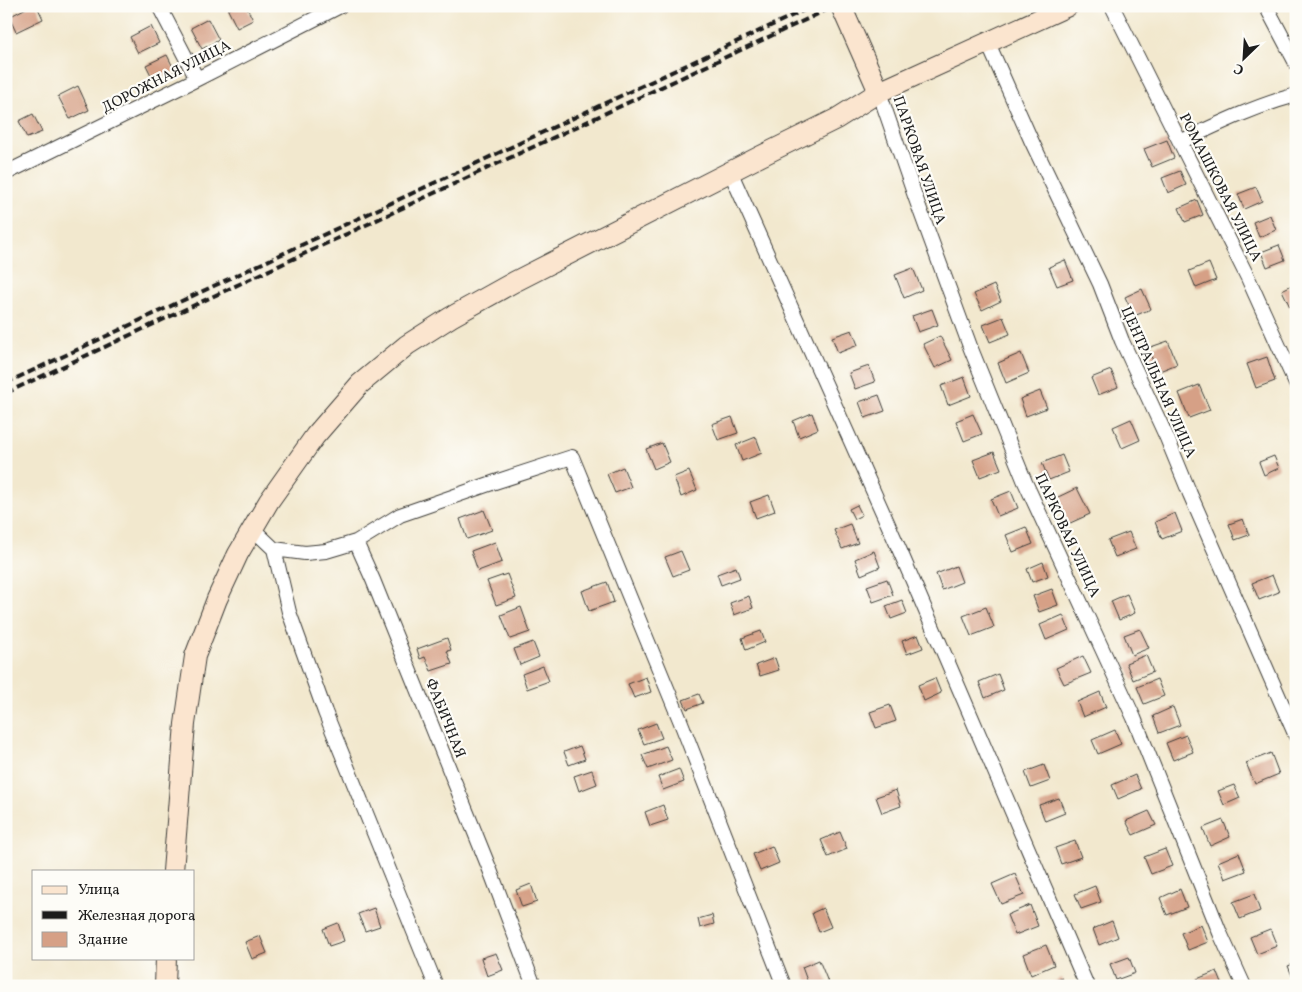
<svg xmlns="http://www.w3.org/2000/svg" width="1302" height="992" font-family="Vollkorn,serif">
<rect width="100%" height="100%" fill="#fdfcf7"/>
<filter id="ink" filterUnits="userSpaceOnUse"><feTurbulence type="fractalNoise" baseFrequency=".02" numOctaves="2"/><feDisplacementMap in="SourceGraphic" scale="10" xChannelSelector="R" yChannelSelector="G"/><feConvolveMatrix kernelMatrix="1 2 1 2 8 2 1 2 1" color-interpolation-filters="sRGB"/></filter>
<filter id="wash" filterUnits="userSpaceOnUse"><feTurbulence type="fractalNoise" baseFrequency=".0096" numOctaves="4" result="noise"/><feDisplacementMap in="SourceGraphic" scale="20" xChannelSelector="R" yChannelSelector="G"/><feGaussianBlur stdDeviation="1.12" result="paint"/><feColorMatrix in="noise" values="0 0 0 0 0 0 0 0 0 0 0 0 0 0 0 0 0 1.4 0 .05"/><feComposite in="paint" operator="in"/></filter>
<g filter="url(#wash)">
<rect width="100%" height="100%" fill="#f2e8ce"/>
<g id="blocks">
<!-- building -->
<path fill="#d6a086" d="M30 6H37L43 19 16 32 9 17Z
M234 6H246L253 20 237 28 228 10Z
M208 19 219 40 202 49 191 28Z
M151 26 159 43 138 53 130 37Z
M167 55 175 71 154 81 146 65Z
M78 86 89 110 70 119 58 96Z
M33 114 42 132 27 138 19 121Z
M1167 140 1174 158 1152 167 1144 149Z
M1180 171 1186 185 1168 193 1162 178Z
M1256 187 1262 201 1244 209 1238 194Z
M1197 200 1203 215 1185 222 1179 208Z
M1270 215 1276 230 1259 237 1253 222Z
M1279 245 1285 260 1267 267 1261 252Z
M1065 260 1073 280 1057 286 1049 267Z
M1209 263 1216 280 1196 288 1189 271Z
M913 268 922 290 904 298 895 275Z
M1296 283V305L1290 307 1282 290Z
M994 285 1001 301 982 310 974 294Z
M1142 289 1151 309 1134 316 1125 297Z
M932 309 938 325 918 332 912 316Z
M1003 317 1010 334 990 342 983 325Z
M852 330 858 345 838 353 832 337Z
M940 336 952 360 935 368 923 344Z
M1168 341 1177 364 1157 372 1148 348Z
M1021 353 1029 373 1006 383 998 363Z
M1267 357 1275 381 1256 388 1247 364Z
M869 366 875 382 855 389 849 373Z
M1111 370 1118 387 1098 395 1091 378Z
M964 377 971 396 948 405 941 386Z
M1199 385 1210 410 1189 418 1179 393Z
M1040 391 1047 408 1026 416 1020 399Z
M879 395 885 411 865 418 859 402Z
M812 413 818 429 799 437 793 421Z
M973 414 982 434 964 441 956 421Z
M732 417 738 433 718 440 712 424Z
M1131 419 1140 440 1122 448 1113 427Z
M756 437 762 453 742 461 736 445Z
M662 443 670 462 654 469 646 449Z
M994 452 1001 469 980 477 973 460Z
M1062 455 1069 472 1049 480 1042 463Z
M1274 456 1279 468 1264 475 1259 462Z
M623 467 631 487 615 493 607 474Z
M689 471 697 490 681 497 674 477Z
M1077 488 1090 514 1068 524 1056 498Z
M1011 491 1018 508 998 516 991 499Z
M769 495 775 511 756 518 750 502Z
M857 505 862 515 854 519 849 509Z
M484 510 492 530 467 539 460 519Z
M1175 513 1182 531 1162 539 1155 522Z
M1243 519 1249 535 1235 540 1229 524Z
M850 524 858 543 842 549 834 530Z
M1026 527 1033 544 1013 552 1006 535Z
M1129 532 1136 549 1115 557 1108 540Z
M495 542 502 562 478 571 471 551Z
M681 551 689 570 673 576 665 557Z
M874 551 880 567 861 575 855 559Z
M1043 562 1048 576 1032 582 1027 569Z
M956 566 962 582 942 590 936 574Z
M736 567 740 578 721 585 717 574Z
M507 574 516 598 496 605 487 581Z
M1272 575 1279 592 1259 600 1252 583Z
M887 579 893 595 873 602 867 586Z
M607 582 614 602 589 611 582 591Z
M1052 589 1058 605 1039 612 1033 596Z
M1127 594 1135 613 1119 620 1111 601Z
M749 596 753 608 734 615 730 603Z
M902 600 907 613 891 619 886 606Z
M521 607 530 632 510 639 501 615Z
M986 607 994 627 971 636 963 616Z
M1063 615 1069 630 1046 640 1040 625Z
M1140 629 1149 648 1132 655 1124 635Z
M761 631 765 642 746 650 742 638Z
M918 635 923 648 907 654 902 641Z
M447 638 451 650 447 651 452 664 431 671 425 657 420 659 417 649Z
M533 642 539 657 520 665 514 649Z
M1146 655 1153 672 1133 680 1126 663Z
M1083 656 1091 673 1064 684 1056 668Z
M775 658 779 670 760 676 756 665Z
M543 666 549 681 527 689 522 674Z
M998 674 1004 690 985 698 979 682Z
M646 677 651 692 634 698 628 684Z
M935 678 941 693 924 701 918 685Z
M1157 679 1164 696 1144 704 1137 687Z
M1100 692 1106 707 1083 717 1077 702Z
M699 694 703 703 687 709 683 700Z
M890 705 896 721 876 728 870 712Z
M1173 707 1180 725 1159 733 1153 716Z
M656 723 662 738 644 744 638 730Z
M1115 730 1121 744 1098 754 1092 740Z
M1186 735 1193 752 1173 760 1166 743Z
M580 746 585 759 569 765 564 752Z
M666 746 672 760 648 769 642 755Z
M1271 753 1279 774 1255 784 1246 763Z
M1044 765 1050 781 1031 788 1025 772Z
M679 769 684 782 663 790 658 777Z
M592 770 597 784 579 791 574 776Z
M1135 775 1141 789 1118 799 1112 785Z
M1234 785 1240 798 1224 805 1218 791Z
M896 790 901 806 882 813 876 797Z
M1059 798 1065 813 1045 821 1039 805Z
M663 805 668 820 650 826 645 812Z
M1149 811 1156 825 1133 835 1126 821Z
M1223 820 1230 837 1210 846 1203 828Z
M840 832 847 849 828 857 821 840Z
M1075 841 1081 857 1061 864 1055 848Z
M772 846 779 863 760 871 753 854Z
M1165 849 1172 866 1151 874 1144 857Z
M1239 853 1246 871 1225 879 1218 862Z
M1015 874 1024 895 1001 904 992 884Z
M531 884 537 902 522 907 516 890Z
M1095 886 1101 902 1081 909 1075 894Z
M1180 889 1187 907 1167 915 1160 898Z
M1254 894 1260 911 1240 919 1233 902Z
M1030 905 1038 926 1015 935 1007 915Z
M374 908 380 926 365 931 358 914Z
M823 908 831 927 819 932 812 913Z
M712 915 714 924 700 928 698 919Z
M1112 921 1118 937 1099 945 1093 929Z
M338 923 344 941 329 946 323 929Z
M1201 925 1208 942 1188 950 1181 933Z
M1270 929 1277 946 1257 954 1250 937Z
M260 936 267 953 252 959 245 942Z
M1046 945 1054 965 1031 975 1023 954Z
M496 953 503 970 487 976 481 958Z
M1129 957 1135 973 1116 980 1110 964Z
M819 960 828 982 819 986H809L802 967Z
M1296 963V985L1288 966Z
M1217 971 1223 986H1200L1197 979Z
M1062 978 1065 986H1045Z"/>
</g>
</g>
<g filter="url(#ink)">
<use href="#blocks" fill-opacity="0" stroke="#3c3b37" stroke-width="1"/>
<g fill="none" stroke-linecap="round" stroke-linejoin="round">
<defs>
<path id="street" d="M159 6 197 79
M1112 6 1248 278 1296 384
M1266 6 1296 63
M988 43 1031 140 1100 284 1122 341 1167 438 1190 494 1296 736
M879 92 916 199 971 349 1025 482 1134 718 1220 933 1244 986
M1180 142C1218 124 1255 106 1296 95
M730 171 900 551 1087 986
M6 173 197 79 340 6
M253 529 274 549 289 612 325 712 436 986
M356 542 400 515 495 482 572 457 680 720 784 986
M274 549 305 553 326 551 356 542 373 580 490 870 534 986"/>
<path id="secondary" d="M879 92 1068 6
M173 871 185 724 195 656 217 599 238 554 269 501 315 436 360 384 407 345 451 317 514 282 761 156 836 119 879 92 841 6
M165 986 166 958"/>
</defs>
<!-- street casing -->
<use href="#street" stroke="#3c3b37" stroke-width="16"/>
<!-- secondary casing -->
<use href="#secondary" stroke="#3c3b37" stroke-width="22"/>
<!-- street -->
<use href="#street" stroke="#fff" stroke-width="14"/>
<!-- secondary -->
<use href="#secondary" stroke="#fbe5cf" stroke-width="20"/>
<!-- rail -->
<path stroke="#1c1c1c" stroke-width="4" stroke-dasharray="8 4" stroke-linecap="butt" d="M6 383 813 6
M6 393 835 6"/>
</g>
</g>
<g text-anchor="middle" stroke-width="4.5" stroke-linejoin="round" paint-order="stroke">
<!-- street labels -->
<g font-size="15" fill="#1c1c1c" stroke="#fdfcf7">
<text transform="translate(166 76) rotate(-27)" y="5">ДОРОЖНАЯ УЛИЦА</text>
<text transform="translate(920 160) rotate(71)" y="5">ПАРКОВАЯ УЛИЦА</text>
<text transform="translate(1221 187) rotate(63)" y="5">РОМАШКОВАЯ УЛИЦА</text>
<text transform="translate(1159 382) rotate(66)" y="5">ЦЕНТРАЛЬНАЯ УЛИЦА</text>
<text transform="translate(1068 535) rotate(65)" y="5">ПАРКОВАЯ УЛИЦА</text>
<text transform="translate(446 718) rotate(68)" y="5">ФАБИЧНАЯ</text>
</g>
</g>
<!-- margin -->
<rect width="1302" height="992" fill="none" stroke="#fdfcf7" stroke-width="25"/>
<!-- legend -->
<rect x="32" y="870" width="162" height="90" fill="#fdfcf7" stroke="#a3a29f"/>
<rect x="42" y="886" width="25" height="8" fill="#fbe5cf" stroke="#a3a29f"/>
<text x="78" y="894" font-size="15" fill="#1c1c1c">Улица</text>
<rect x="42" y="911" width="25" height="8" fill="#1c1c1c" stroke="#a3a29f"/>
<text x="78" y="920" font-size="15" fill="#1c1c1c">Железная дорога</text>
<rect x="42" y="932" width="25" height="15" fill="#d6a086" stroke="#a3a29f"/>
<text x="78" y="944" font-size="15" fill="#1c1c1c">Здание</text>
<!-- north arrow -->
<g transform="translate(1244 58) rotate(205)" stroke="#fdfcf7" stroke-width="4" paint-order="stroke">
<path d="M0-4L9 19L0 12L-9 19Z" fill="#1c1c1c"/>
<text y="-8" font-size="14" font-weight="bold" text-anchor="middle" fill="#1c1c1c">С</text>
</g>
</svg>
